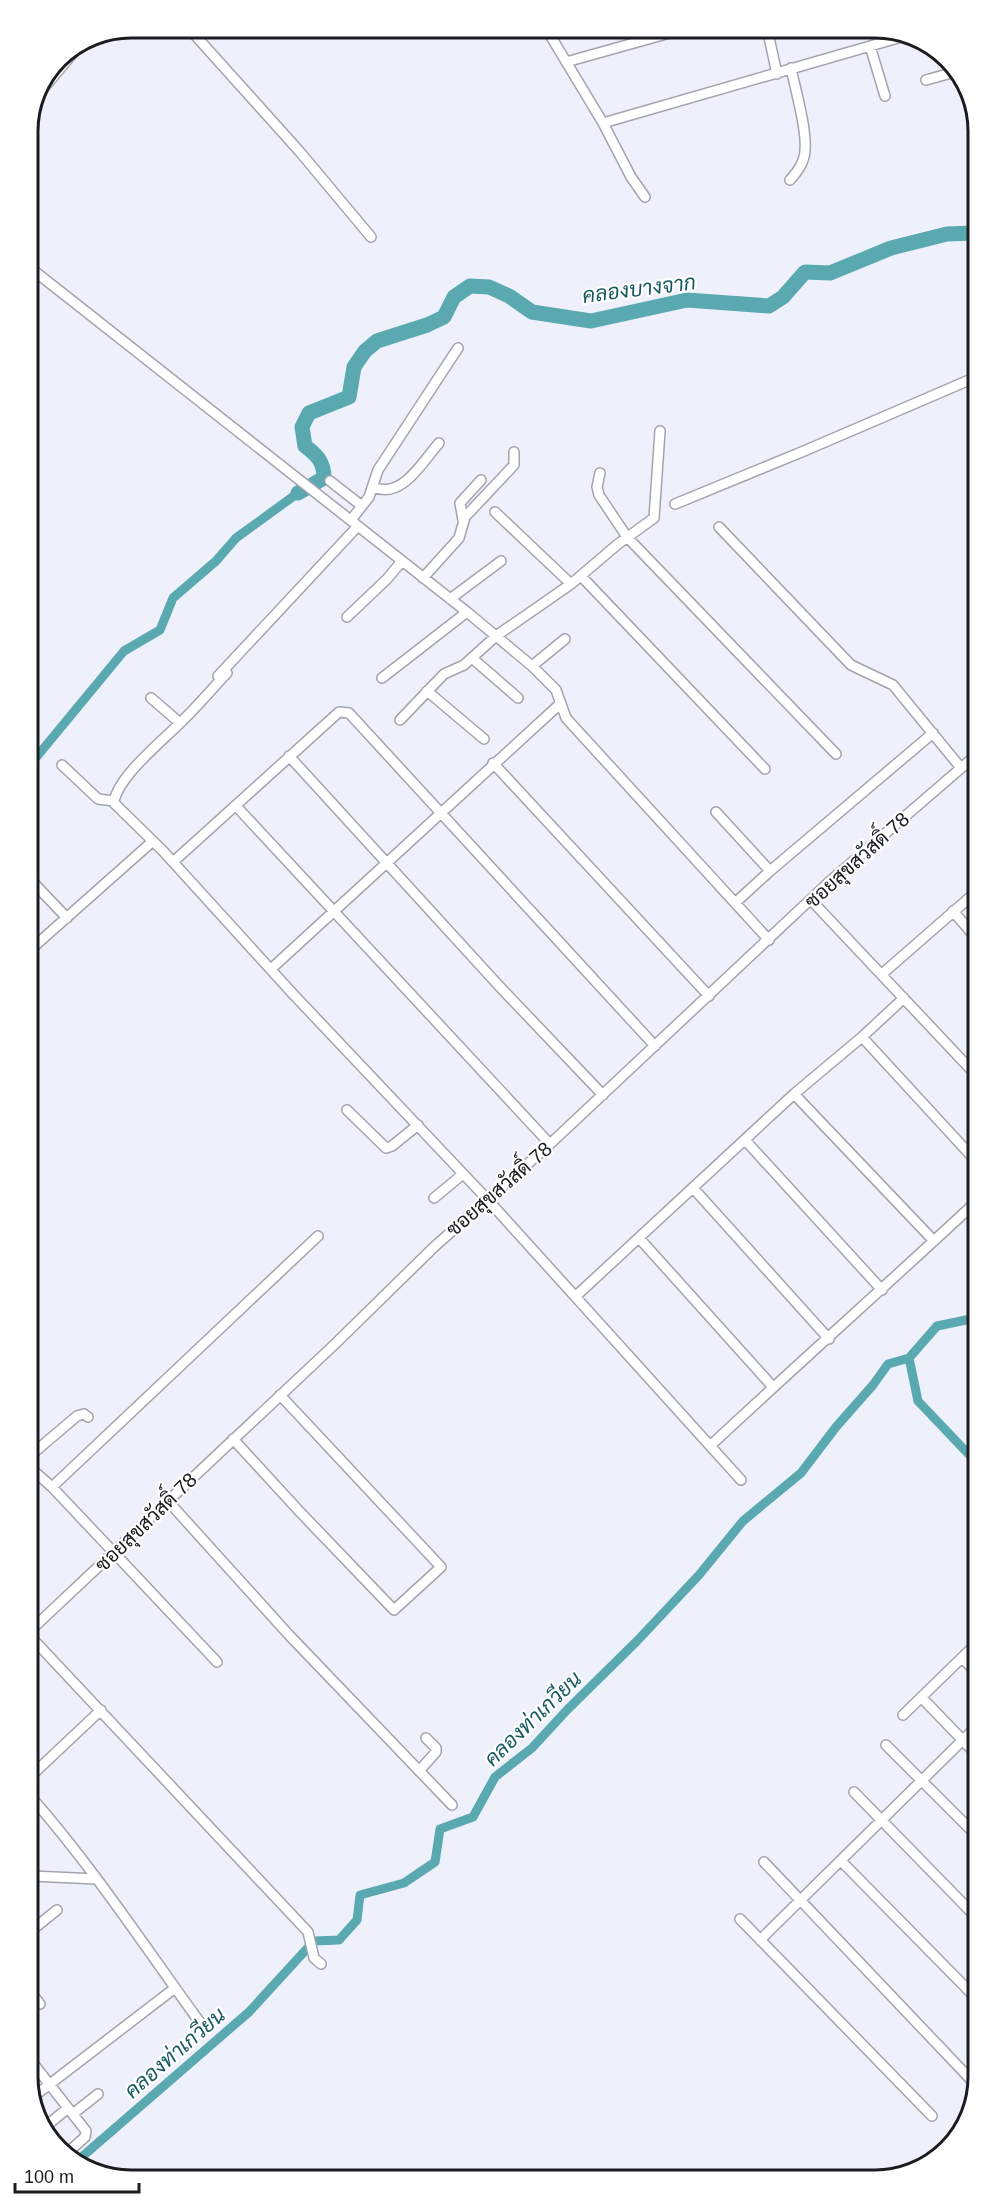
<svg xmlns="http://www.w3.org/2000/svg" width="1006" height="2207" font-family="Helvetica,Sarabun,sans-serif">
<rect width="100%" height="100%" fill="#eef1fb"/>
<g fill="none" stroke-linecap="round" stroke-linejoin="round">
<!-- canal -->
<path stroke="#5aa9b1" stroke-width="9" d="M29 766 124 651 160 630 173 598 216 561 236 538 298 493
M909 1358 918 1401 977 1463
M76 2162 249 2012 314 1941 339 1940 357 1920 360 1895 404 1883 435 1862 440 1829 473 1817 495 1777 532 1748 567 1710 637 1641 699 1575 743 1521 801 1473 836 1427 873 1385 888 1364 909 1358 937 1326 971 1319 977 1291"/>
<!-- river -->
<path stroke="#5aa9b1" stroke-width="15" d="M298 493 324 478C324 462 317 455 305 446L302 427 309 413 349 397 354 367 365 351 377 341 427 325 444 317 454 297 470 286 489 287 509 296 532 312 591 321 687 300 769 306 783 297 805 272 830 273 891 248 947 234 974 233"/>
<defs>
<path id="minor" d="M767 28 777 74
M547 30 603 123 631 177 645 197
M194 34 300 152 371 237
M870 46 885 96
M566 62 684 29
M926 80 955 72
M43 89 84 40
M603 123 905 36
M790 180C795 174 801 168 803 160 811 141 795 89 791 68
M28 266 467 612 532 666 556 690 566 718 769 940
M600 473 597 487 599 495 627 537 836 754
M330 481 362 506
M373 487C402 500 423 461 439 443
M675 504 804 451 974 378
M495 512 571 584
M351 520 369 497 378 470 458 348
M463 520 460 503 481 480
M719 527 851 665 893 685 961 768
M581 576 765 769
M423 578 459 538 465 517 514 465V452
M450 599 501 561
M347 617 387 579 402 561
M472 658 518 698
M532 666 565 639
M227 673C211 690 196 708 179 724 160 743 120 775 114 801L115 804 163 851 293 994 487 1199 741 1480
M218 676 358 526
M382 678 467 612
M427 691 484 739
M151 698 180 723
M400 720 444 674 464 665 496 636 571 584 618 544 654 518 660 431
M289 756 500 987 603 1095
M493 763 709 996
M62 765 98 799 114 801
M236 806 550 1144
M716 812 770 871
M173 862 339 712 349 713 655 1046
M29 878 67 918
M811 900 976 1075
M735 903 770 871 933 733
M953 911 976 938
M29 951 153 841
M271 969 561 703
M882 974 976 892
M862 1037 976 1161
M794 1094 934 1241
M347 1110 386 1148 392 1146 418 1125
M745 1140 882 1290
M693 1188 829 1339
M434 1198 463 1174
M639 1238 773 1387
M576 1296 794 1094 862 1037 904 998
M233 1439 300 1512 394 1610 441 1567 280 1395
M711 1445C799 1363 889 1283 977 1201
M31 1455 77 1416 84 1414 88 1417
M31 1471 35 1472 52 1487 217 1662
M52 1487 318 1236
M167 1500 289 1635 452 1805
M31 1630 335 1344 434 1247 550 1144 829 882 975 756
M31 1637 308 1932 314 1958 321 1964
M962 1658 978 1674
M922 1698 978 1756
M903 1715 978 1642
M886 1745 978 1837
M419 1771 436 1752V1748L426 1738
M32 1775 101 1710
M854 1792 979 1920
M32 1798C95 1870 147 1950 204 2028
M841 1861 979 2001
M764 1862 976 2085
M32 1876 97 1879
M740 1919 932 2116
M32 1930 57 1910
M760 1940 978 1725
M32 1994 40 2004
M32 2062 86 2131 85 2137 65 2155
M33 2097 175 1988
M74 2113 98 2094
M45 2127 68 2108"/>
</defs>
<!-- minor casing -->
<use href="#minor" stroke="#a2a5ae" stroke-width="12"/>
<!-- minor -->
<use href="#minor" stroke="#fff" stroke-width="9"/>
</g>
<g text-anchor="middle" stroke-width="4.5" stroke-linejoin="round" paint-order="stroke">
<!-- street labels -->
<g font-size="20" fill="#1b1c1f" stroke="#fff">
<text transform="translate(857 860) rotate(-42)" y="7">ซอยสุขสวัสดิ์ 78</text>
<text transform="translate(499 1189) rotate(-41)" y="7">ซอยสุขสวัสดิ์ 78</text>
<text transform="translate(146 1522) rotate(-44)" y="7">ซอยสุขสวัสดิ์ 78</text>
</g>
<!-- water labels -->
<g font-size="21" font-style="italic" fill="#15595f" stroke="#fff">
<text transform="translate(639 289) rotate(-7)" y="7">คลองบางจาก</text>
<text transform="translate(533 1719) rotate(-44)" y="7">คลองท่าเกวียน</text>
<text transform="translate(175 2053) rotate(-41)" y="7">คลองท่าเกวียน</text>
</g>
</g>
<!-- crop -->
<path d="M0 0H1006V2207H0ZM131 38H875A93 93 0 0 1 968 131V2077A93 93 0 0 1 875 2170H131A93 93 0 0 1 38 2077V131A93 93 0 0 1 131 38Z" fill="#fff" fill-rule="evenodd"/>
<path fill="none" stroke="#1b1c1f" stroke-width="3" d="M131 38H875A93 93 0 0 1 968 131V2077A93 93 0 0 1 875 2170H131A93 93 0 0 1 38 2077V131A93 93 0 0 1 131 38Z"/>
<!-- scale -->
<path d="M15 2183v9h124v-9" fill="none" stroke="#1b1c1f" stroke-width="3"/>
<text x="24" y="2183" font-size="18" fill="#1b1c1f" stroke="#ffffff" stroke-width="4.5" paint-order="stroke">100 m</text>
</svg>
